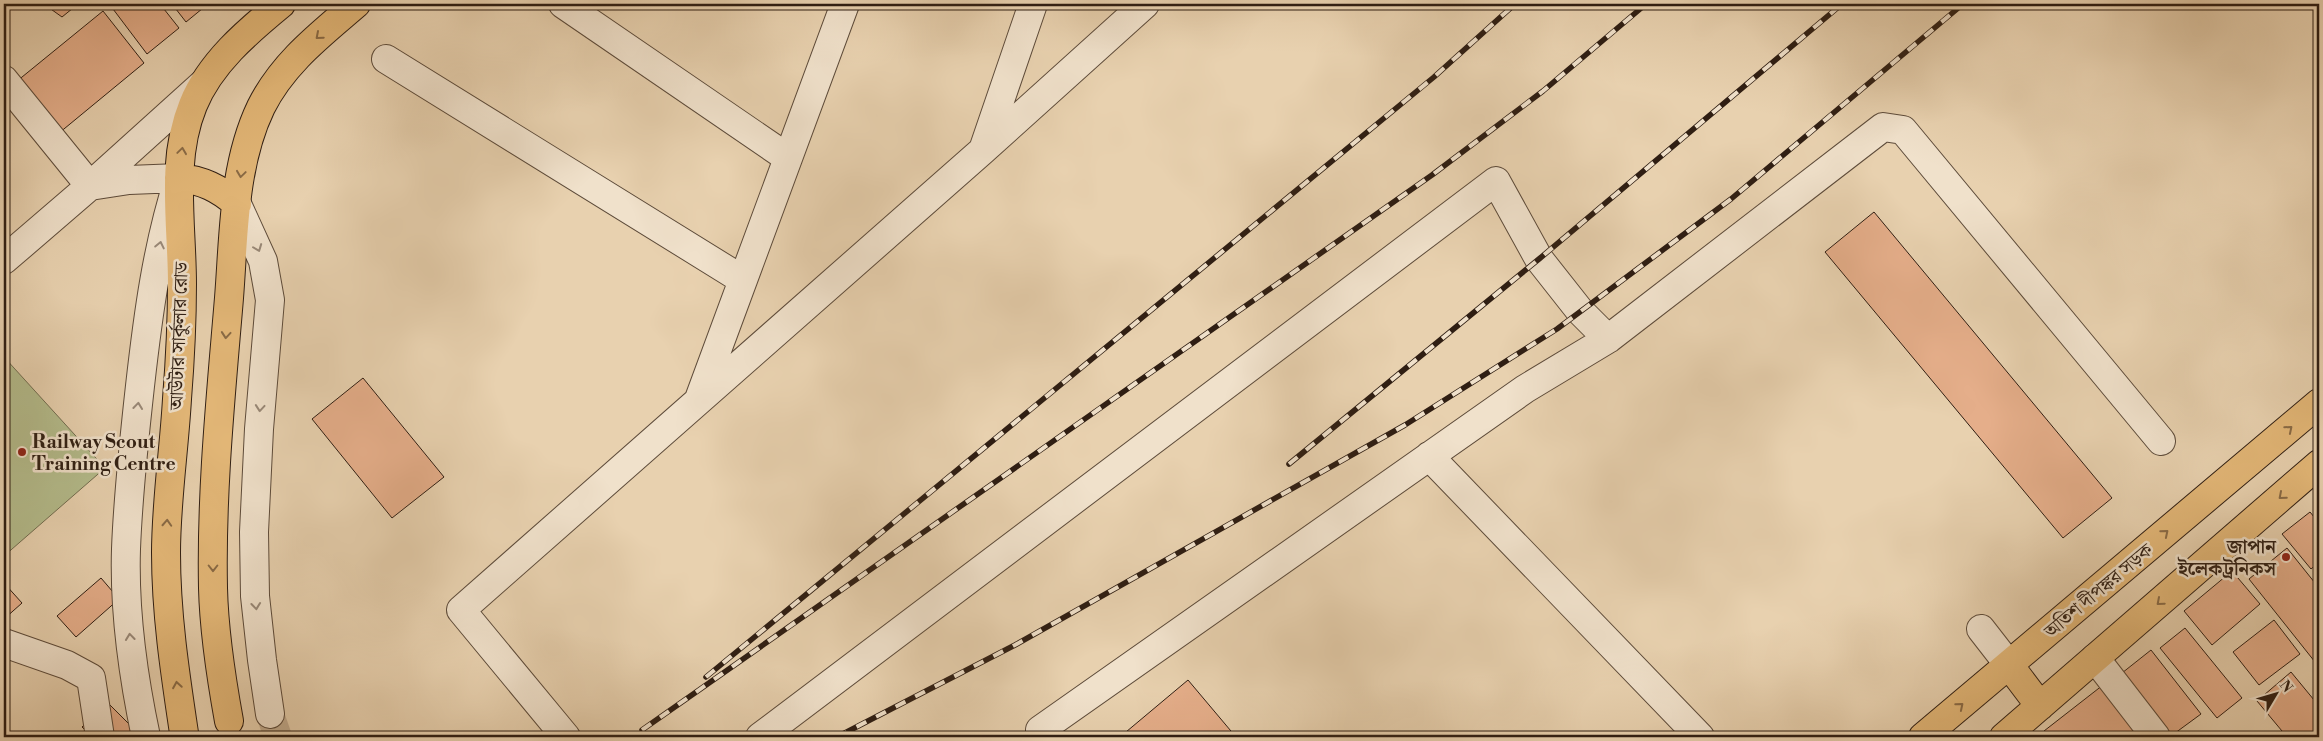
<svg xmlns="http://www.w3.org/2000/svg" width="2323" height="741" font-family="'Libre Bodoni','Noto Serif Bengali',serif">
<rect width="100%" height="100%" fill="#e8d1af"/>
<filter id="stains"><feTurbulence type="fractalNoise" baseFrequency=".004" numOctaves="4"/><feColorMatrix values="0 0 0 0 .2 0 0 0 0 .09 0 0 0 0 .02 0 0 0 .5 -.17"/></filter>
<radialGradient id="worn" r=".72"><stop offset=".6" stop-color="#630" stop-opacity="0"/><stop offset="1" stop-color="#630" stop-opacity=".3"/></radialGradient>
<!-- green -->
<path fill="#b4bc8c" stroke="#726d50" d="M4 357 105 468 4 556Z"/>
<!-- building -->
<path fill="#e5ae8a" stroke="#2f1e13" d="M49 4H78L62 17 48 7Z
M160 4 179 28 147 54 110 5Z
M172 4H208L186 22Z
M103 11 144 63 53 138 11 86Z
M1874 212 2112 498 2063 538 1825 252Z
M363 378 444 477 392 518 312 419Z
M2310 512 2319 523V562L2311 569 2282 534Z
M2287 548 2319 588V667L2249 579Z
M2232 571 2260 604 2212 645 2184 611Z
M101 578 119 599 76 637 57 616Z
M4 583 22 603 4 619Z
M2274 620 2300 654 2259 685 2233 652Z
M2185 628 2242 698 2217 718 2160 648Z
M2151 650 2201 714 2171 736 2122 673Z
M2291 672 2319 706V727L2307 737H2287L2257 701Z
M1188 680 1236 737H1120Z
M2103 685 2141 735 2137 737H2049L2044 731Z
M107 702 134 729 126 737H92L82 727Z"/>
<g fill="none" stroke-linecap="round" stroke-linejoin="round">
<!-- minor-tunnel -->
<path stroke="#c3ad90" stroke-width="28" stroke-dasharray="28 14" stroke-linecap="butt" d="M270 714 278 737"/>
<defs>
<path id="minor" d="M563 4 788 158
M386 59 743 280
M4 80 90 186 203 84
M983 150 1033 4
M237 204 263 261 270 300 259 429 254 532 255 596 262 660 270 714
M4 260 90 186 129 180 179 178C157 246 148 315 140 386 134 440 128 495 126 549 124 612 133 676 146 737
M1608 339 1883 127 1903 130 2161 441
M699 399 845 4
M1429 456 1700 737
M1981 629 2009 665
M4 643 67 665 91 678 100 737
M2095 658 2156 737
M566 737 461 610 982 151 1145 4
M760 737 1496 181 1539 259 1580 311 1608 339 1525 389 1040 730"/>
<path id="major" d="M179 178C202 180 219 188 237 204
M2009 665 2040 706
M229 721C221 677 214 632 213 588 211 491 221 394 229 298 234 235 233 165 261 107 283 63 320 35 356 4
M184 733C175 673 166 614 166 553 166 502 174 451 177 399 180 361 182 322 182 284 182 225 170 161 193 105 210 63 247 32 281 4
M1923 737 2319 403
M2004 737 2319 464"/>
</defs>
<!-- minor casing -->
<use href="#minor" stroke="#5d4b3a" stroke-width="30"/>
<!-- major casing -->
<use href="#major" stroke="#2f1e13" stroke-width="30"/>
<!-- minor -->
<use href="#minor" stroke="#f0e1cb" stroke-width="28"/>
<!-- major -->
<use href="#major" stroke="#e4b878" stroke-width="28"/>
<defs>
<path id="rail" d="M1289 464 1539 259 1842 4
M706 677 1434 77 1515 4
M642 730 1432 175 1543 91 1646 4
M837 737 1015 645 1405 425 1557 329 1731 199 1963 4"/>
</defs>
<!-- rail casing -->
<use href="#rail" stroke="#2f1e13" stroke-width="5.5"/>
<!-- rail -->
<use href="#rail" stroke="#f0e1cb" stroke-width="4" stroke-dasharray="11" stroke-linecap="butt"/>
</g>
<!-- one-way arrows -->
<defs><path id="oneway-chevron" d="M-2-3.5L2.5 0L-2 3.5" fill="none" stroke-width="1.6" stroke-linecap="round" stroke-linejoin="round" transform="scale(1.25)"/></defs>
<g stroke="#8a6b46">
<use href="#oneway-chevron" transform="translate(319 36) rotate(139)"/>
<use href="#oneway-chevron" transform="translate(182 151) rotate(-82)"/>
<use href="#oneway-chevron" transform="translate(241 174) rotate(98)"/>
<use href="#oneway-chevron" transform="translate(226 335) rotate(95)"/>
<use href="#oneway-chevron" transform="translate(2289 429) rotate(-40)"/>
<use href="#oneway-chevron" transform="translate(2282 496) rotate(139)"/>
<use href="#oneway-chevron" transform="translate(167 523) rotate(-87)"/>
<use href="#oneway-chevron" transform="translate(2165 533) rotate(-40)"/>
<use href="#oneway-chevron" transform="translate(213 568) rotate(90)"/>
<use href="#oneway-chevron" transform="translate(2160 602) rotate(139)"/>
<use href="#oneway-chevron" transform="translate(177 685) rotate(-99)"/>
<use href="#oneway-chevron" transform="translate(1960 706) rotate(-40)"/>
</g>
<g stroke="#998978">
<use href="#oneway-chevron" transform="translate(160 245) rotate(-78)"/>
<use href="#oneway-chevron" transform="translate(258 248) rotate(69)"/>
<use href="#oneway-chevron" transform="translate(138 406) rotate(-84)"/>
<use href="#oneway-chevron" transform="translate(260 408) rotate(95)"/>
<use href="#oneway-chevron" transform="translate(256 606) rotate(84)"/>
<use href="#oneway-chevron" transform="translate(130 637) rotate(-96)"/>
</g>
<!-- markers -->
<g fill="#8f2418" stroke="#f0e1cb" stroke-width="2">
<circle cx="22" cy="452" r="5"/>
<circle cx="2286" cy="557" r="5"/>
</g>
<g text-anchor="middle" stroke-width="5" stroke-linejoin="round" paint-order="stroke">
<!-- street labels -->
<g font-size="19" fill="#2f1e13" stroke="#f0e1cb">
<text transform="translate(178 336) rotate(-88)" y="7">আউটার সার্কুলার রোড</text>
<text transform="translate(2098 590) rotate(-40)" y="7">অতিশ দীপঙ্কর সড়ক</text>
</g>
<!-- poi labels -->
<g font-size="19" font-weight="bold" fill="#2f1e13" stroke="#f0e1cb" text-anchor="start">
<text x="32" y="448">Railway Scout<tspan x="32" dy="22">Training Centre</tspan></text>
<text x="2276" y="553" text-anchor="end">জাপান<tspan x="2276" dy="22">ইলেকট্রনিকস</tspan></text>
</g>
</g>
<!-- margin -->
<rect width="2323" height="741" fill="none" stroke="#e8d1af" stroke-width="20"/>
<rect x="5" y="5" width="2313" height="731" fill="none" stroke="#2f1e13" stroke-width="2.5"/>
<rect x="10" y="10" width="2303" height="721" fill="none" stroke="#2f1e13"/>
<!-- north arrow -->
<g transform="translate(2276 694) rotate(52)" stroke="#f0e1cb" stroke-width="4" paint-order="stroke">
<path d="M0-4L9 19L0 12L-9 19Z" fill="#2f1e13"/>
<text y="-8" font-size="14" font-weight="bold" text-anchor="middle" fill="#2f1e13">N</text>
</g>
<rect width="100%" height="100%" filter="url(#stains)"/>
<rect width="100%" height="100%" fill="url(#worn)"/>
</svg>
